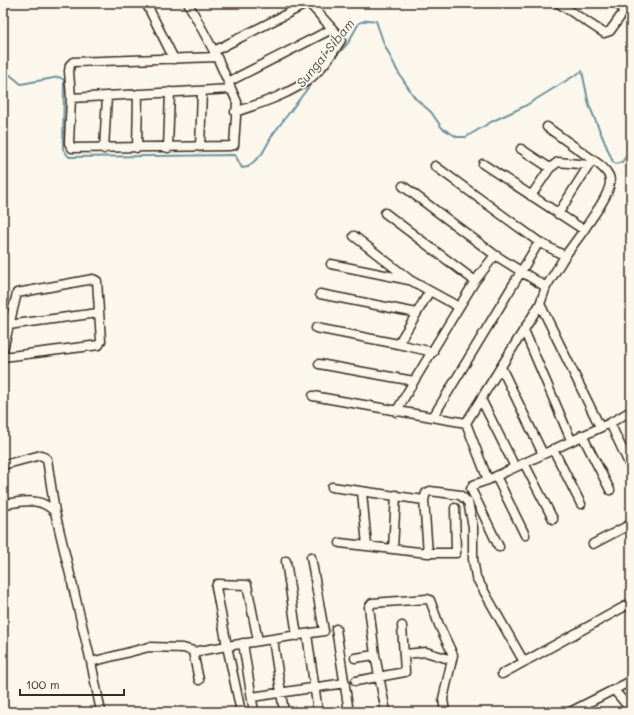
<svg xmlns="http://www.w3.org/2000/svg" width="634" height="715" font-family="Mali,sans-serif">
<rect width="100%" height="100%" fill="#fbf7ec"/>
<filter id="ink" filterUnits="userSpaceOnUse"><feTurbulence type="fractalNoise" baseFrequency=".025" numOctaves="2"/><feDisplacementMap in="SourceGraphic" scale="8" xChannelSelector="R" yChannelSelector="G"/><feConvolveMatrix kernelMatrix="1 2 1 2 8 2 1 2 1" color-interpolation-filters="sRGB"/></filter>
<g filter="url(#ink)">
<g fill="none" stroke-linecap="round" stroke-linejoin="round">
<!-- stream -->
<path stroke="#6f929e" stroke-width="2" d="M328 65 348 43 359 23 368 20 376 21 384 44 398 72 415 98 431 112 442 128 457 137H466L491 122 525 106 582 71 589 105 613 162 616 164 622 162 631 149
M3 69 21 84 59 77 64 80 63 149 69 157 235 155 242 168 248 167 262 154 273 134 314 80"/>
<defs>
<path id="minor" d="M146 3 174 59
M188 3 217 57 237 102 234 145 229 146 72 148 69 143 71 98 69 71 70 65 73 62 217 57
M558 3 604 33 610 31 625 10
M616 3 625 10 630 3
M214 51 308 3
M228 82 332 29
M71 98 231 89
M235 112C259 104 293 93 312 77 323 67 333 53 341 40L338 35 309 3
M547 127 593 160 589 165 558 162 550 168
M200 147 202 91
M137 148 138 94
M168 148 170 92
M104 149 107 96
M521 149 550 168 531 196
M435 166 539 242 565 256 584 230 483 164
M403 186 495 255 546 287
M385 213 475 281
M558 214 589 165
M584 230C591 218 615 190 609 176 606 169 600 165 593 160
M354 236 410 280 459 307
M331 264 409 280
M320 294 417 313 429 292
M540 304 600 427
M8 325 98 313
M316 328 398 344 417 313
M524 330 571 440
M398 344 433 352
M3 350 17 293 93 279 97 281 101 341 99 345 3 357
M319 364 414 381 475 281 495 255
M501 367 543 454
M313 396 466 423 540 304 546 287 565 256
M481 399 515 467
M631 411 610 423 631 468
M396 412 414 381
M433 417 539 242
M466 423 488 480 610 423
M582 435 610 490
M553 449 581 504
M524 463 553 519
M3 465 41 455 47 459 55 512
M496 476 525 535
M488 480 473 485 471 489 499 547
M332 487 424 500
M362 492 367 546
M3 504C24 502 39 496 55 512L91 662 101 712
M340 543 428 553 424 500 426 493 430 491 460 495 468 502 473 527V559L476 577 524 662
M593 544 631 524
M393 549 396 495
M428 553H456L455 508
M286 561 297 636
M336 629 349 712
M307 634 318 712
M273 639 284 712
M243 643 254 712
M405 654 426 652 452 660
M355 658 375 655
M91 662 149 647 183 648 194 651
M502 674 631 603
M199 680 193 652 227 646 216 587 217 584 247 585 258 641
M356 681 405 672 402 626
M614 690 631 710
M252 697 345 683
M241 712 227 646 324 631 311 557
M386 712 375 655 369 607 372 603 427 599 430 600 439 625 453 655 443 699 445 712
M570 712 631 681"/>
</defs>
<!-- minor casing -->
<use href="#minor" stroke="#3b2a1e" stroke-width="11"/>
<!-- minor -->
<use href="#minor" stroke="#fbf7ec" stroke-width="8"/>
</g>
</g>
<g text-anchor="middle" stroke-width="3.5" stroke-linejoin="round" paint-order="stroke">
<!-- water labels -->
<g font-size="13" font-style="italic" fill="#515553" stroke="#fbf7ec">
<text transform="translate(325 53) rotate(-51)" y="5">Sungai Sibam</text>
</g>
</g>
<!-- margin -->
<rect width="634" height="715" fill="none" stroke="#fbf7ec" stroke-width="16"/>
<rect x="8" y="8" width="618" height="699" fill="none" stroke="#3b2a1e" stroke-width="1.5" filter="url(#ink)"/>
<!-- scale -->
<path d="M20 689v6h104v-6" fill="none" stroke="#3b2a1e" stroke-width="2"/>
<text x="26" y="689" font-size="12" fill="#3b2a1e" stroke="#fbf7ec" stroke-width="3" paint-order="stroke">100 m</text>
</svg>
